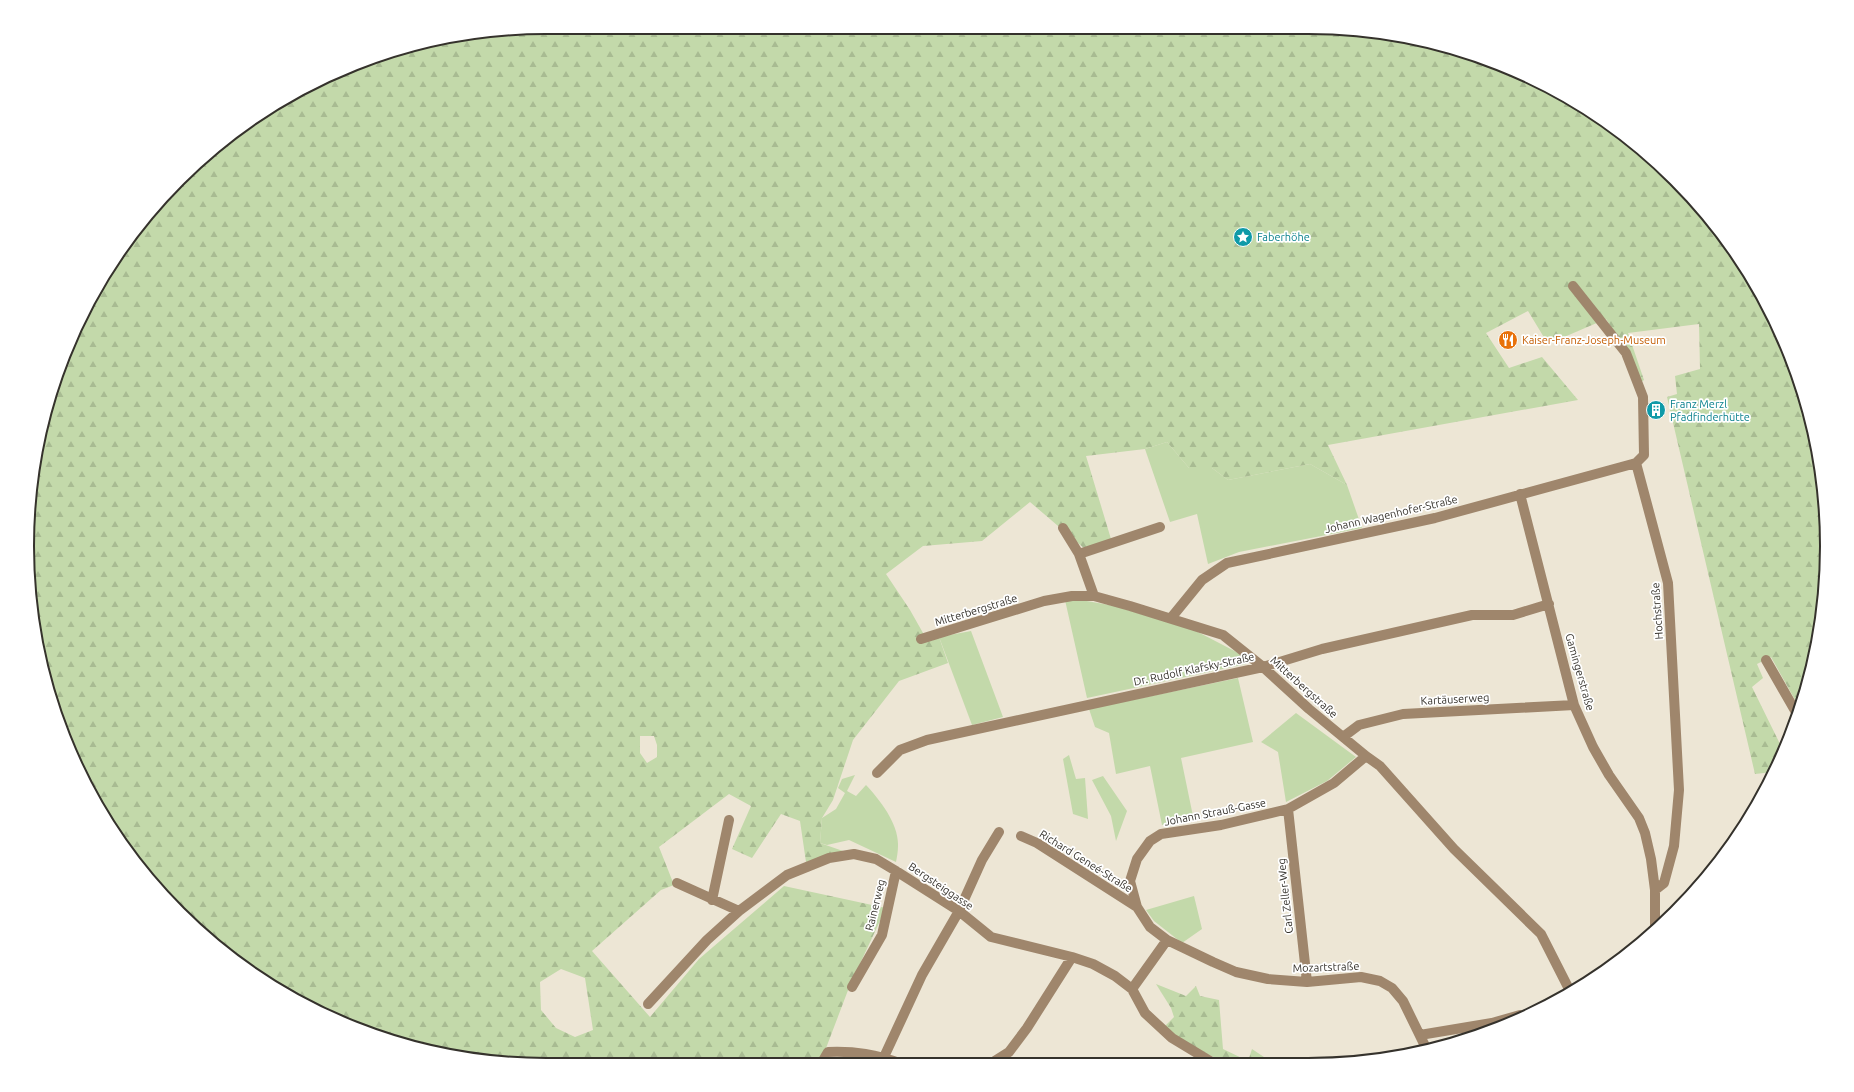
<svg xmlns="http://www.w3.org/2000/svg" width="1854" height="1092" font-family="Ubuntu,sans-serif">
<defs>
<pattern id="forest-firs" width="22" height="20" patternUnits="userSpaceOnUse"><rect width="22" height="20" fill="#c3d9aa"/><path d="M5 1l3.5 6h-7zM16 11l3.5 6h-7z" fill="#a8bb92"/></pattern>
</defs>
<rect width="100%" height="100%" fill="#ede6d5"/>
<!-- grass -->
<path fill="#c3d9aa" d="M1167 442 1189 468H1212L1228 480 1310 464 1347 485 1362 528 1239 552 1208 564 1197 514 1170 522 1145 449Z
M1065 600H1081L1115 606 1196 631 1248 658 1246 664 1087 698Z
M971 631 1003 717 972 725 939 637Z
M1238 678 1253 742 1181 758 1194 821 1162 825 1150 766 1116 774 1109 733 1095 727 1089 709Z
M1296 713 1356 757 1327 781 1286 802 1278 752 1261 742Z
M1069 755 1076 779 1085 778 1088 819 1073 814 1063 759Z
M855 775 847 791 856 796 866 785C880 800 899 824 898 846 898 851 897 857 896 862L849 840 827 845 820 843 822 818 836 809 845 793 838 788 842 779Z
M1103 776 1127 811 1116 841 1111 816 1092 780Z
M1194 896 1202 929 1182 943 1154 921 1146 910Z"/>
<!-- forest -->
<path fill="url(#forest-firs)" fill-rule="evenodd" d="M1342 28 1475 55 1597 115 1675 179 1740 258 1788 348 1817 445 1827 546 1817 647 1799 707 1771 657 1757 664 1763 678 1752 687 1784 752 1773 772 1755 774 1667 397 1677 394 1675 376 1700 369 1699 324 1628 333 1644 380 1641 382 1627 351 1606 319 1548 344 1528 311 1486 333 1509 368 1542 357 1578 400 1328 445 1347 485 1310 464 1228 480 1212 468H1189L1167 442 1145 449 1086 456 1111 539 1085 549 1030 502 982 541 923 546 886 574 910 610 927 640 939 637 948 663 899 681 853 740 833 800 822 818 820 843 843 851 806 862 800 821 781 814 752 858 732 849 751 806 729 794 659 847 674 885 661 890 592 951 650 1017 699 959 784 886 886 908 850 985 820 1064H782L770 1060 759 1064H512L379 1037 257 977 179 913 134 862 81 776 54 713 31 614 27 546 31 478 54 379 81 316 134 230 230 134 316 81 379 54 478 31ZM640 736H654L657 745V757L647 763 640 753ZM561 969 585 978 593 1030 575 1037 556 1028 541 1010 540 982Z
M1156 984 1186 996 1196 986 1200 996 1219 1000 1223 1049 1248 1061 1252 1049 1267 1059 1261 1064H1227L1176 1038 1165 1026 1174 1017 1171 1008Z"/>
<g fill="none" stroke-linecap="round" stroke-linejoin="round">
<!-- minor -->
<path stroke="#9f866c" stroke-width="10" d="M1573 286 1626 353 1643 397 1644 455 1636 463 1668 583 1679 790 1674 846 1664 883 1655 890
M1520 494 1574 705 1593 747 1609 775 1639 818 1645 833 1651 859 1655 890V931
M1063 528 1079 554 1094 596
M1079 554 1160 527
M1171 618 1202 580 1227 563 1435 518 1636 463
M921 639 1044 601 1072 596H1094L1130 606 1223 635 1263 667 1309 709 1366 756 1380 766 1454 849 1541 934 1571 993
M1766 660 1797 714
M1343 737 1359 725 1403 714 1574 705
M1366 756 1334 783 1288 809 1221 825 1161 834 1150 841 1137 859 1130 881 1137 907 1150 927 1167 940 1213 962 1236 972 1268 979 1307 982 1361 977 1380 981 1392 988 1403 1001 1427 1050
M877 773 900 750 927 740 1263 667 1322 649 1472 615H1513L1549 604
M1288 809 1307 982
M1021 836 1037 843 1137 907
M677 883 739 911
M712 900 729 820
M852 987 882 935 896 871
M1132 989 1167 940
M648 1004 707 940 739 911 787 875 829 858 854 854 876 859 896 871 959 911 991 937 1072 957 1093 964 1115 976 1132 989 1145 1013 1172 1038 1215 1064
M1420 1035 1492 1023 1520 1015
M884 1057 922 975 959 911 982 860 999 832
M770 1064H771
M821 1064 828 1052C855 1051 876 1054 902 1064
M990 1064 1009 1052 1027 1028 1072 957"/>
</g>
<!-- icons -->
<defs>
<symbol id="sight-disc" viewBox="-11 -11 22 22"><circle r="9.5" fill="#0f9aa8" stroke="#fff"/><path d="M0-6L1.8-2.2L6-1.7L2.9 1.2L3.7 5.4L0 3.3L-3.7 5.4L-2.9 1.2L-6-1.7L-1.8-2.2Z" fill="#fff"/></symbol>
<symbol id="restaurant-disc" viewBox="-11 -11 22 22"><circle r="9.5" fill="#e8710a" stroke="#fff"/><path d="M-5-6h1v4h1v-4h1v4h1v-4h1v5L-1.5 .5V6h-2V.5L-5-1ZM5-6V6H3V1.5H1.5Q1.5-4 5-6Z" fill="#fff"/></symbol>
<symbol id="building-disc" viewBox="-11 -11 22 22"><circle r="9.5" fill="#0f9aa8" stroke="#fff"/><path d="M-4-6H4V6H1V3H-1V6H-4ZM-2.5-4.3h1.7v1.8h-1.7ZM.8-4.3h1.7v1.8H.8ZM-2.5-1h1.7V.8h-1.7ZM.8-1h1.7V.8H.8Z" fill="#fff"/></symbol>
</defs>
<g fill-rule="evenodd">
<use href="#sight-disc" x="1232" y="226" width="22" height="22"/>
<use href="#restaurant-disc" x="1497" y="329" width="22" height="22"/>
<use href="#building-disc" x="1645" y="399" width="22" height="22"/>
</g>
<g text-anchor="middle" stroke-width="3.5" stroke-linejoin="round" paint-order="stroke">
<!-- culture labels -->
<g font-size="11" fill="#0d838f" stroke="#fff" text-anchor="start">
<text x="1257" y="241">Faberhöhe</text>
<text x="1670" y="408">Franz Merzl<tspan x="1670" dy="13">Pfadfinderhütte</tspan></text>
</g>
<!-- food labels -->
<g font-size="11" fill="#c56008" stroke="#fff" text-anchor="start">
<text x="1522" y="344">Kaiser-Franz-Joseph-Museum</text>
</g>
<!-- street labels -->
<g font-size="11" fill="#35322c" stroke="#fff">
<text transform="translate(1391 514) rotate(-13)" y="4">Johann Wagenhofer-Straße</text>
<text transform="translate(976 610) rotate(-17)" y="4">Mitterbergstraße</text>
<text transform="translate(1657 611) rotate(-94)" y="4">Hochstraße</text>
<text transform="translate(1194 669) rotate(-12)" y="4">Dr. Rudolf Klafsky-Straße</text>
<text transform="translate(1580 672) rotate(74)" y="4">Gamingerstraße</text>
<text transform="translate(1304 687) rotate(42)" y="4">Mitterbergstraße</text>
<text transform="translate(1455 699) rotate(-3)" y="4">Kartäuserweg</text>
<text transform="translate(1215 812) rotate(-11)" y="4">Johann Strauß-Gasse</text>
<text transform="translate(1086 861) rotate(32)" y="4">Richard Geneé-Straße</text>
<text transform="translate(941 886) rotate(34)" y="4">Bergsteiggasse</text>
<text transform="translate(1285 896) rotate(-96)" y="4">Carl Zeller-Weg</text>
<text transform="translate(875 905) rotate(-76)" y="4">Rainerweg</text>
<text transform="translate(1326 967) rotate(-2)" y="4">Mozartstraße</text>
</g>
</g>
<!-- crop -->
<path d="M0 0H1854V1092H0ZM546 34H1308A512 512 0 0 1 1820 546V546A512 512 0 0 1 1308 1058H546A512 512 0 0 1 34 546V546A512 512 0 0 1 546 34Z" fill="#fff" fill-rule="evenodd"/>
<path fill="none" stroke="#35322c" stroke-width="2" d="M546 34H1308A512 512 0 0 1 1820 546V546A512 512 0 0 1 1308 1058H546A512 512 0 0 1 34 546V546A512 512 0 0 1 546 34Z"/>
</svg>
